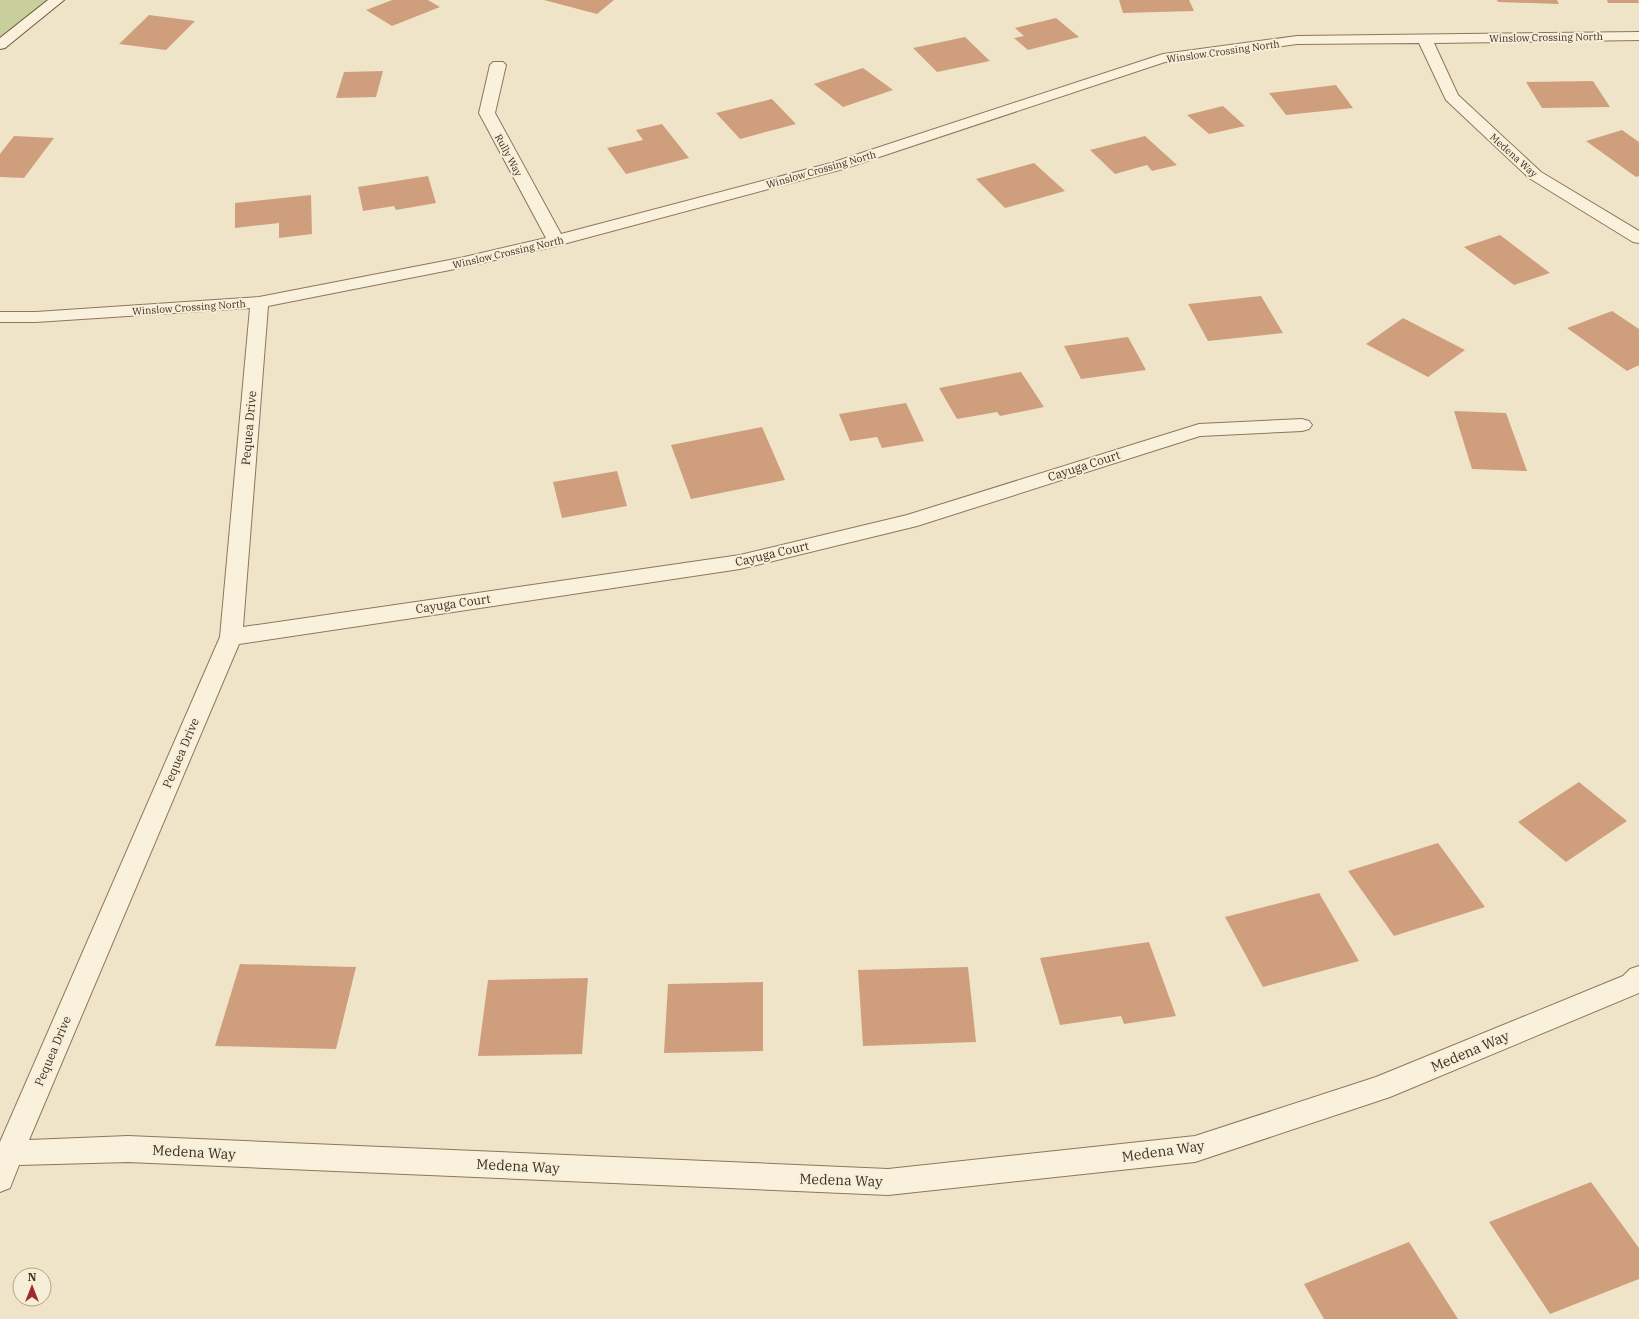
<svg xmlns="http://www.w3.org/2000/svg" width="1639" height="1319" font-family="'IBM Plex Serif',serif">
<rect width="100%" height="100%" fill="#f0e4c8"/>
<!-- green -->
<path fill="#c9cf9b" d="M0 0H57L0 50Z"/>
<!-- building -->
<path fill="#cf9f7d" d="M392 0H428L440 7 392 26 366 10Z
M544 0H614L597 14Z
M1119 0H1189L1194 11 1123 13Z
M1497 0H1557L1559 4 1498 2Z
M1607 0H1638L1639 3H1608Z
M149 15 195 21 166 50 119 44Z
M1056 18 1079 37 1028 50 1014 38 1024 36 1015 28Z
M965 37 990 61 937 72 913 48Z
M863 68 893 90 843 107 814 84Z
M383 71 376 97 336 98 344 72Z
M1593 81 1610 107 1542 108 1526 82Z
M1336 85 1353 108 1286 115 1269 93Z
M772 99 796 124 740 139 716 113Z
M1223 106 1245 126 1209 134 1187 115Z
M662 124 689 158 626 174 607 148 643 140 636 130Z
M1622 130 1639 142V176L1636 177 1586 141Z
M14 136 54 138 24 178 0 177V154Z
M1145 136 1177 165 1152 171 1147 165 1115 174 1090 150Z
M1034 163 1065 191 1005 208 976 179Z
M428 176 436 203 396 210 394 206 363 211 358 187Z
M311 195 312 234 279 238V223L235 228V203Z
M1500 235 1550 273 1514 285 1464 247Z
M1261 296 1283 333 1208 341 1188 304Z
M1612 311 1639 329V365L1627 371 1567 328Z
M1403 318 1465 350 1428 377 1366 344Z
M1128 337 1146 370 1081 379 1064 346Z
M1021 372 1044 407 1000 416 997 412 957 419 939 388Z
M906 403 924 441 882 448 877 437 850 441 839 414Z
M1454 411 1506 413 1527 471 1472 469Z
M762 427 785 480 691 499 671 445Z
M617 471 627 506 562 518 553 482Z
M1579 782 1627 821 1566 862 1518 822Z
M1438 843 1485 907 1394 936 1348 871Z
M1319 893 1359 961 1263 987 1225 917Z
M1149 942 1176 1016 1124 1024 1121 1016 1060 1025 1040 958Z
M240 964 356 967 336 1049 215 1046Z
M968 967 976 1042 863 1046 858 970Z
M588 978 582 1054 478 1056 488 980Z
M763 982V1051L664 1053 668 984Z
M1591 1182 1639 1248V1279L1550 1314 1489 1222Z
M1409 1242 1458 1319H1324L1304 1284Z"/>
<g fill="none" stroke-linecap="round" stroke-linejoin="round">
<defs>
<path id="minor" d="M1639 32V40L1434 43 1458 95 1541 172 1639 231V243L1633 242 1529 178 1446 100 1419 43 1297 44 1165 62 843 169 556 246 460 268 268 306 243 627 740 555 907 515 1199 424 1302 419 1309 421 1312 425 1309 429 1302 431 1200 436 917 526 740 569 239 644 29 1140 128 1136 888 1169 1195 1136 1376 1077 1623 976 1630 969 1639 966V993L1390 1097 1195 1162 888 1195 128 1162 19 1165 10 1188 0 1192V1142L220 637 250 308 36 322H0V312H36L259 297 460 258 546 238 479 113 490 65 493 62H503L506 65 495 113 561 234 831 163 1163 54 1297 36Z"/>
<path id="secondary" d="M48 0H64L5 48 0 49V38Z"/>
</defs>
<!-- minor casing -->
<use href="#minor" stroke="#8d765c" stroke-width="2"/>
<!-- secondary casing -->
<use href="#secondary" stroke="#6f573f" stroke-width="2"/>
<!-- minor -->
<use href="#minor" fill="#faf1dc" fill-rule="evenodd"/>
<!-- secondary -->
<use href="#secondary" fill="#faf1dc" fill-rule="evenodd"/>
</g>
<g text-anchor="middle" stroke-width="4" stroke-linejoin="round" paint-order="stroke">
<!-- far-street labels -->
<g font-size="10" fill="#3d2e20" stroke="#f7eed8">
<text transform="translate(1546 37) rotate(-1)" y="4">Winslow Crossing North</text>
<text transform="translate(1223 51) rotate(-8)" y="4">Winslow Crossing North</text>
<text transform="translate(509 155) rotate(62)" y="4">Rully Way</text>
<text transform="translate(1514 155) rotate(42)" y="4">Medena Way</text>
<text transform="translate(821 169) rotate(-16)" y="4">Winslow Crossing North</text>
<text transform="translate(508 252) rotate(-13)" y="4">Winslow Crossing North</text>
<text transform="translate(189 307) rotate(-4)" y="4">Winslow Crossing North</text>
</g>
<!-- street labels -->
<g font-size="12" fill="#3d2e20" stroke="#f7eed8">
<text transform="translate(249 428) rotate(-85)" y="4">Pequea Drive</text>
<text transform="translate(1084 466) rotate(-18)" y="4">Cayuga Court</text>
<text transform="translate(772 554) rotate(-13)" y="4">Cayuga Court</text>
<text transform="translate(453 604) rotate(-8)" y="4">Cayuga Court</text>
<text transform="translate(181 753) rotate(-67)" y="4">Pequea Drive</text>
<text transform="translate(53 1051) rotate(-67)" y="4">Pequea Drive</text>
</g>
<!-- near-street labels -->
<g font-size="14" fill="#3d2e20" stroke="#f7eed8">
<text transform="translate(1470 1051) rotate(-23)" y="5">Medena Way</text>
<text transform="translate(1163 1151) rotate(-8)" y="5">Medena Way</text>
<text transform="translate(194 1152) rotate(3)" y="5">Medena Way</text>
<text transform="translate(518 1166) rotate(3)" y="5">Medena Way</text>
<text transform="translate(841 1180) rotate(2)" y="5">Medena Way</text>
</g>
</g>
<!-- north arrow -->
<g transform="translate(32 1287)"><circle r="19" fill="#f7eed8" stroke="#ada18e"/>
<path d="M0-3L7 15L0 10L-7 15Z" fill="#9e2a2b"/>
<text y="-6" font-size="11" font-weight="bold" text-anchor="middle" fill="#3d2e20">N</text>
</g>
</svg>
